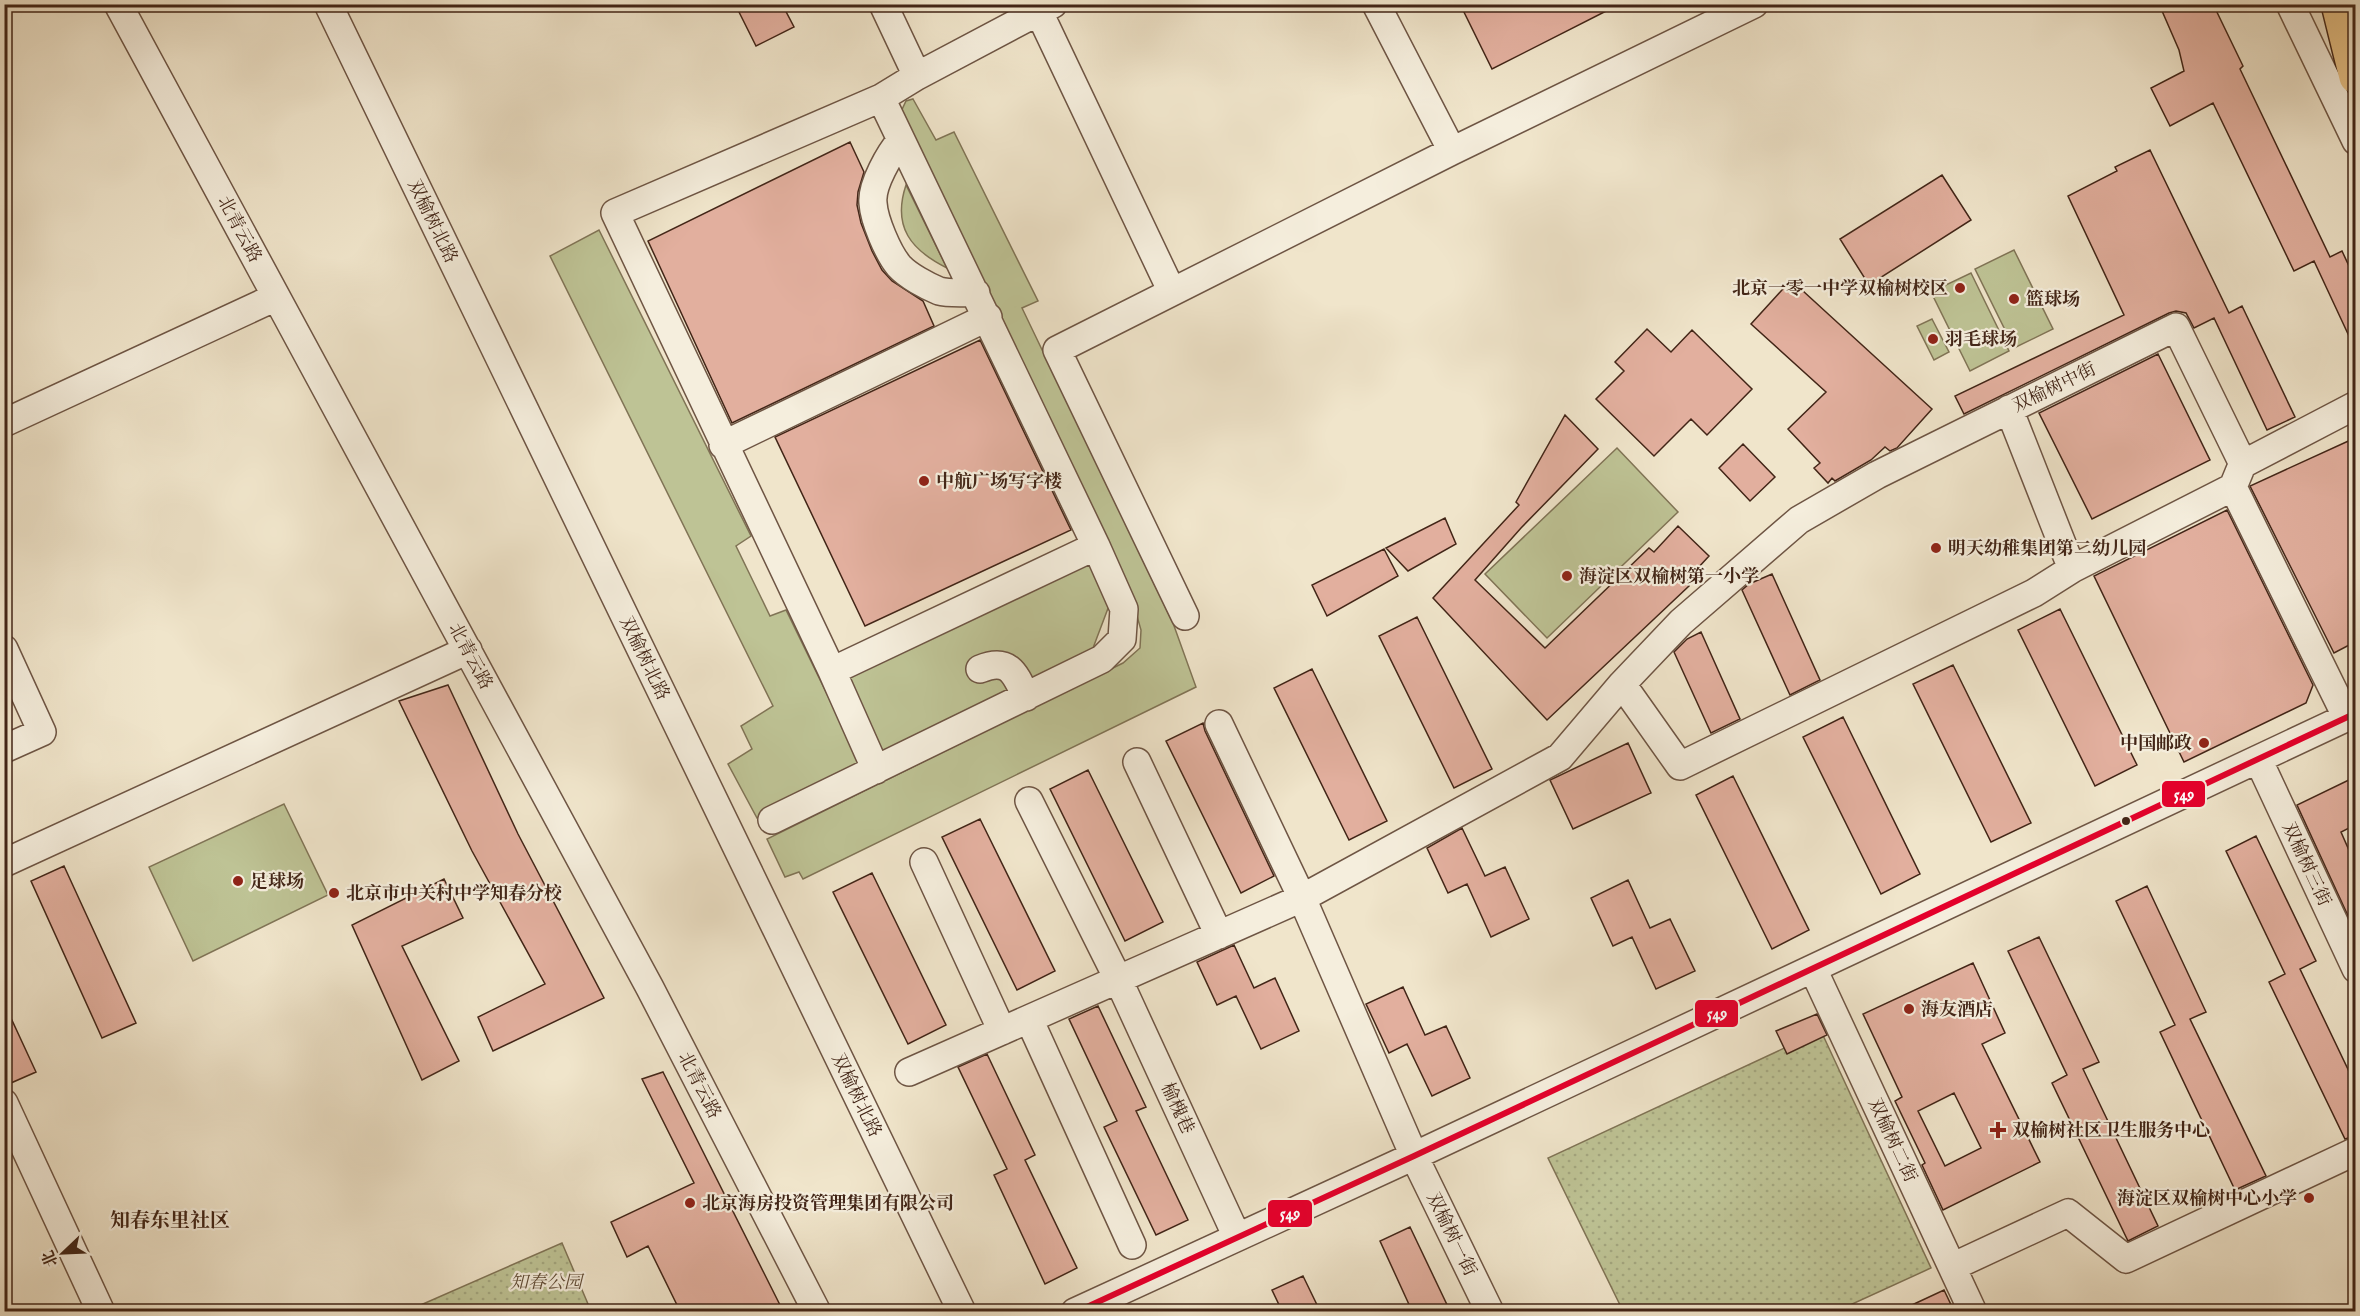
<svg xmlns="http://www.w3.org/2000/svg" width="2360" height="1316" font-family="'IM FELL English','Noto Serif SC',serif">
<defs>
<pattern id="park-dots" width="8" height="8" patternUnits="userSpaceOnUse" patternTransform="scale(1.5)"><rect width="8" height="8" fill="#bec395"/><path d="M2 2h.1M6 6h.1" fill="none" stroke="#a4a780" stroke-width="1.8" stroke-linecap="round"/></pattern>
</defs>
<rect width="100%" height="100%" fill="#f0e5cb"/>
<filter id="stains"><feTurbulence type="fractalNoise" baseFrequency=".00333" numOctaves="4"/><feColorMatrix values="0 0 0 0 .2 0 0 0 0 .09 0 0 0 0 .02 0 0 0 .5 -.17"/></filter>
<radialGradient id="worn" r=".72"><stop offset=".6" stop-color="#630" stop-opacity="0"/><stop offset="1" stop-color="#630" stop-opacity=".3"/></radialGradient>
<!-- green -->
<path fill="#bec395" stroke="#807456" stroke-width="1.5" d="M913 99 936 140 954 132 1038 301 1022 308 1173 623 1196 687 803 879 799 872 785 877 767 839 1123 663 1140 648 1141 630 1135 609 898 118 906 101Z
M906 185 947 268C911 250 892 227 906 185Z
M599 230 751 536 736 546 770 616 786 610 863 768 757 818 728 764 752 749 741 726 773 706 550 256Z
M2014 250 2053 329 2014 348 1975 269Z
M1971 273 2009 351 1970 371 1931 292Z
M1932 319 1949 352 1934 360 1917 326Z
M1617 448 1678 512 1547 638 1485 574Z
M1090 557 1110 603 1090 656 883 757 848 679 855 668Z
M284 804 328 895 193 961 149 867Z"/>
<!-- park -->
<path fill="url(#park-dots)" stroke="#807456" stroke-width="1.5" d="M1821 1031 1931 1268 1837 1311H1623L1548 1158Z
M562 1243 591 1311H407Z"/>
<!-- building -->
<path fill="#e2af9e" stroke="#422517" stroke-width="1.5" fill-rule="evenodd" d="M735 4H782L794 27 756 46Z
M1460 4H1620L1492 69Z
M2159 4H2213L2243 66 2240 69 2330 257 2342 251 2355 279V349L2314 261 2294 271 2213 103 2170 126 2151 88 2184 71 2179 50Z
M850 142 864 172 858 192 857 205 861 223 872 251 882 270 892 281 923 301 934 326 732 423 648 241Z
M2150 150 2229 313 2242 306 2295 417 2267 430 2214 318 2194 328 2186 313 2176 311 2169 313 1964 414 1955 396 2124 315 2068 196 2117 171 2115 167Z
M1942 175 1971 220 1869 285 1840 239Z
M1791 280 1932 409 1897 448 1890 451 1885 447 1871 460 1835 481 1832 478 1828 483 1814 468 1820 463 1788 429 1826 392 1751 324Z
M1647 329 1671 352 1692 330 1752 389 1707 435 1691 419 1654 456 1596 399 1624 371 1615 362Z
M980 340 1071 530 865 626 775 437Z
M2158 354 2210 460 2092 519 2039 413Z
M1565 415 1598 449 1521 528 1475 580 1545 648 1649 548 1654 552 1678 526 1709 556 1685 582 1689 586 1547 720 1433 598 1519 505 1516 502Z
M2355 438V642L2334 653 2250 486Z
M1743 444 1775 477 1750 501 1719 468Z
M2227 510 2313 685 2306 703 2184 762 2094 576Z
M1445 518 1456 544 1408 571 1386 548Z
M1384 549 1398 576 1327 616 1312 585Z
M1772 574 1820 680 1790 695 1742 590 1749 584Z
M2060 609 2137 765 2095 786 2018 630Z
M1417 617 1492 769 1454 788 1379 636Z
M1701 632 1740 719 1711 733 1674 652 1687 639Z
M1953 665 2031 823 1991 842 1913 684Z
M1312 669 1387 821 1349 840 1274 688Z
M448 685 518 834 604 998 493 1051 478 1017 545 984 472 851 399 701Z
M1843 717 1920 874 1881 894 1803 737Z
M1203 723 1205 731 1274 876 1241 893 1166 741Z
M1628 743 1651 793 1573 829 1550 780Z
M1088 770 1163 922 1125 941 1050 789Z
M1733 776 1809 930 1772 949 1696 795Z
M2355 777V825L2341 832 2355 864V931L2297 805Z
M980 819 1055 971 1017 990 942 837Z
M1462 828 1485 876 1505 867 1529 919 1491 937 1467 884 1448 893 1427 848Z
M2256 836 2316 961 2300 969 2355 1084V1136L2345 1139 2269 982 2285 974 2226 851Z
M64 866 136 1023 102 1038 31 881Z
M872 873 946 1025 908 1044 833 892Z
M444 879 463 918 402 946 459 1061 422 1080 352 925Z
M1628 880 1650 928 1670 919 1695 971 1656 989 1632 937 1613 946 1591 898Z
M2147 886 2206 1012 2190 1019 2266 1176 2235 1190 2160 1032 2175 1025 2116 901Z
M2039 937 2099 1062 2083 1069 2158 1226 2128 1241 2052 1083 2067 1075 2008 951Z
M1234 945 1254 988 1275 978 1299 1031 1261 1049 1236 996 1217 1005 1197 962Z
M1973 963 2005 1033 1982 1044 2040 1162 1943 1210 1922 1165 1925 1163 1895 1101 1902 1097 1863 1014ZM1954 1093 1981 1148 1945 1166 1918 1111Z
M1403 987 1425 1035 1446 1026 1470 1078 1432 1096 1407 1044 1389 1053 1366 1004Z
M4 1003 36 1072 4 1086Z
M1098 1006 1146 1107 1136 1111 1188 1220 1156 1235 1104 1127 1117 1121 1069 1019Z
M1817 1014 1827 1035 1787 1054 1776 1031Z
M987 1054 1035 1155 1025 1160 1077 1268 1045 1284 994 1175 1007 1169 958 1067Z
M663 1072 783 1311H680L648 1246 627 1257 611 1222 694 1183 642 1079Z
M1410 1227 1450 1311H1412L1380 1241Z
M1303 1276 1320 1311H1282L1272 1290Z
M1944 1290 1954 1311H1899Z"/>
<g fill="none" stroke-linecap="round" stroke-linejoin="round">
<defs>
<path id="minor" d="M118 4 650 988 817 1312
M328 4 962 1312
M883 4 917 76
M1376 4 1452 151
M2290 4 2356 141
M1039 12 1172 292
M901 140C890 153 871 185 873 203 874 220 888 253 899 266 908 276 927 286 939 291 950 294 965 292 976 293
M2009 409 2072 569
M4 423 276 297
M723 445 988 317
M2243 464 2356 405
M2240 470 2233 487 2347 718
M2233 487 2072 569 2034 593 1680 766 1622 684 1681 622 1799 520 1877 475 2176 327 2243 464
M1185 616 1057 350 1452 151 1754 4
M4 649 42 732 4 749
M980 669C1009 657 1015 673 1026 697
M832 671 1096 546
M2258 759 2356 969
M1137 762 1219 935
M876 770 832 671 615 213 881 98 917 76 1053 4
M1029 801 1118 979 1237 1237
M772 820 1102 659 1122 639 1124 609 1096 546 881 98
M924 862 1002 1031
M4 863 468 650
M1813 969 1973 1312
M1029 1019 1132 1245
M909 1072 1302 898 1219 724
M4 1103 101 1312
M1952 1267 2068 1213 2126 1259 2356 1151
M1075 1312 1414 1156 2356 713
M1490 1312 1414 1156 1302 898 1560 757 1622 684"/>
<path id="highway" d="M2338 4 2356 77"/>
</defs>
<!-- minor casing -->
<use href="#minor" stroke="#6e5544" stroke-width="30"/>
<!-- highway casing -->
<use href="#highway" stroke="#422517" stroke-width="36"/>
<!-- minor -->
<use href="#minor" stroke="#f5eedd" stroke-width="27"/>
<!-- highway -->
<use href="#highway" stroke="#e8c286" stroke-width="33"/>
<defs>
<path id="bus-1" d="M1076 1312 1414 1156 2356 713"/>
</defs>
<!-- bus-1 casing -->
<use href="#bus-1" stroke="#f5eedd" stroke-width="10"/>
<!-- bus-1 -->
<use href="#bus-1" stroke="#e4002b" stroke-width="6"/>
</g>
<!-- markers -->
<g fill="#8f2418" stroke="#f5eedd" stroke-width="2">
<circle cx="1960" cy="288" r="6"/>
<circle cx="2014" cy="299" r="6"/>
<circle cx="1933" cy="339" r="6"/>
<circle cx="924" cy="481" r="6"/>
<circle cx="1936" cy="548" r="6"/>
<circle cx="1567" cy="576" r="6"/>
<circle cx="2204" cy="743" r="6"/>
<circle cx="238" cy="881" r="6"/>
<circle cx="334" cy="893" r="6"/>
<circle cx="1909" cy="1009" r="6"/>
<path d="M1995 1121h6v6h6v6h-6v6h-6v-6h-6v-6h6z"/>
<circle cx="2309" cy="1198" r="6"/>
<circle cx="690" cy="1203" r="6"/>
</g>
<circle fill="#422517" stroke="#f5eedd" stroke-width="2" cx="2126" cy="821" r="5"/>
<g text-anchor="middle" stroke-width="4.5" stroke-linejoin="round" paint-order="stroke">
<!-- street labels -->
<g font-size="18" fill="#422517" stroke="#f5eedd">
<text transform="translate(433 221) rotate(64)" y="6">双榆树北路</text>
<text transform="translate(240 229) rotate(62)" y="6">北青云路</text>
<text transform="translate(2054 387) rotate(-26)" y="6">双榆树中街</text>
<text transform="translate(471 656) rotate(62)" y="6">北青云路</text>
<text transform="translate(645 658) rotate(64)" y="6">双榆树北路</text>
<text transform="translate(2307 864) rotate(65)" y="6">双榆树三街</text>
<text transform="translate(700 1085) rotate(63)" y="6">北青云路</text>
<text transform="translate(857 1095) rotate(64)" y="6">双榆树北路</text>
<text transform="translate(1178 1108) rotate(65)" y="6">榆槐巷</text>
<text transform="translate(1893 1140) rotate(65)" y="6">双榆树二街</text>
<text transform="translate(1452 1234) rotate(64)" y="6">双榆树一街</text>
</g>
<!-- poi labels -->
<g font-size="18" font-weight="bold" fill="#422517" stroke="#f5eedd" text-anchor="start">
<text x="1948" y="294" text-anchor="end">北京一零一中学双榆树校区</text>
<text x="2026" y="305">篮球场</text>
<text x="1945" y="345">羽毛球场</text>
<text x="936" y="487">中航广场写字楼</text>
<text x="1948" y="554">明天幼稚集团第二幼儿园</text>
<text x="1579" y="582">海淀区双榆树第一小学</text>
<text x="2192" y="749" text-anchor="end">中国邮政</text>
<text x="250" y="887">足球场</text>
<text x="346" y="899">北京市中关村中学知春分校</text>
<text x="1921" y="1015">海友酒店</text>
<text x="2012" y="1136">双榆树社区卫生服务中心</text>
<text x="2297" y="1204" text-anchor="end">海淀区双榆树中心小学</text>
<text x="702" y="1209">北京海房投资管理集团有限公司</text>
</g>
<!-- park labels -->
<g font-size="18" font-style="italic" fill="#614c36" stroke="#f5eedd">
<text x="546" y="1288">知春公园</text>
</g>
<!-- neighbourhood labels -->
<g font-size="20" font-weight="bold" fill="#422517" stroke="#f5eedd">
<text x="170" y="1227">知春东里社区</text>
</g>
</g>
<g stroke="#f5eedd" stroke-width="2">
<rect x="2161" y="780" width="45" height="28" rx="6" fill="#e4002b"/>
<rect x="1694" y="999" width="45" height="29" rx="6" fill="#e4002b"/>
<rect x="1267" y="1199" width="46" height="29" rx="6" fill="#e4002b"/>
</g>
<g font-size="16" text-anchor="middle" font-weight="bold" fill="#fff">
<text x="2184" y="800">549</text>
<text x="1717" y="1019">549</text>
<text x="1290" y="1219">549</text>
</g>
<!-- margin -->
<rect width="2360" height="1316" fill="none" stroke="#f0e5cb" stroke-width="24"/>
<rect x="6" y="6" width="2348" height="1304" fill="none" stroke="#422517" stroke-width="3"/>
<rect x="12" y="12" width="2336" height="1292" fill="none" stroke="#422517" stroke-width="1.5"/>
<!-- north arrow -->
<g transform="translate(63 1253) rotate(247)" stroke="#f5eedd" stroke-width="4.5" paint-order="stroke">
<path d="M0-4.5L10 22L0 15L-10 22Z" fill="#422517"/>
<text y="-9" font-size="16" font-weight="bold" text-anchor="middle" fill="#422517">北</text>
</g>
<rect width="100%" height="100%" filter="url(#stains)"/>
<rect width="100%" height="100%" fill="url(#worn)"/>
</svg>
